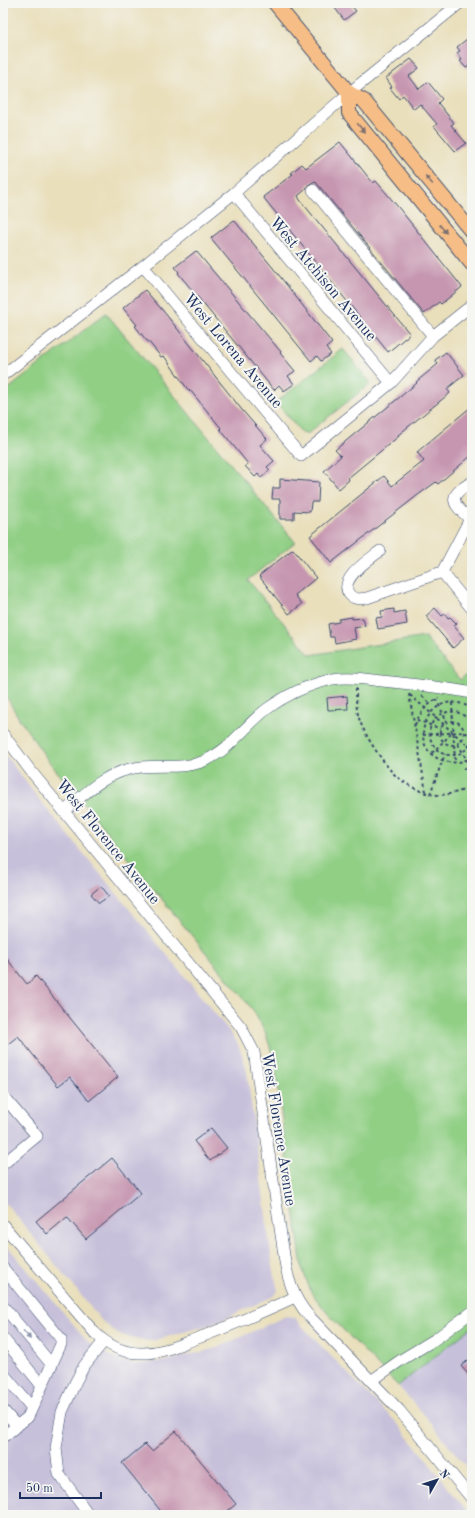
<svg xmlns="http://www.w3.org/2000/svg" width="475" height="1518" font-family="'Old Standard TT',serif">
<rect width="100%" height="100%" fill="#f6f6f2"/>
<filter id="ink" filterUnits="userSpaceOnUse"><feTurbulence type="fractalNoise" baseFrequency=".025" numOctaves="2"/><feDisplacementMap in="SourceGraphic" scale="8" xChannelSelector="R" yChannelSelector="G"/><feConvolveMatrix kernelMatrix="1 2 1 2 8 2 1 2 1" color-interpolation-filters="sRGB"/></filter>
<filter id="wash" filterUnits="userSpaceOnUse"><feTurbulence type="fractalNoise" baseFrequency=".012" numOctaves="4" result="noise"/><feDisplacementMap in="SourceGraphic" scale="16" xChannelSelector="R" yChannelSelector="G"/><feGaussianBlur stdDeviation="0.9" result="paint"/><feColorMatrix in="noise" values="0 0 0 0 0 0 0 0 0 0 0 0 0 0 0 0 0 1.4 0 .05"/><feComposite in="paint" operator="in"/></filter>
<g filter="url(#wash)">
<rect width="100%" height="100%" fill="#e9dfbb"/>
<!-- industrial -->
<path fill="#c6c0da" d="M3 752 38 798 227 1028 237 1042 243 1057 247 1072 272 1262 278 1291 274 1296 215 1323 152 1341 138 1340 118 1334 102 1321 3 1200Z
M3 1241 89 1343 112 1357 123 1361 135 1364 165 1361 217 1348 286 1316 294 1317 317 1342 398 1424 470 1515H3Z
M472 1327V1474L428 1419 398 1386Z"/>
<!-- green -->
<path fill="#91cf85" stroke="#567f72" d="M106 313 295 542 248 580 310 655 425 637 460 680 472 670V1327L398 1386 328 1314 311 1292 302 1268 274 1060 266 1034 253 1010 50 763 20 720 3 691V393Z
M343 349 370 382V384L307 434 302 433 276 402Z"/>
<g id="blocks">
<!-- building -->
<path fill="#c696b0" d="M331 3H349L356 11 344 20Z
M472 35V64L466 68 460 61 462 60 457 53 460 51 457 47Z
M411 59 419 68 409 76 419 89 428 82 442 99 438 103 454 123 451 125 466 143 455 151 434 126 437 124 420 104 414 109 403 95 399 99 390 88 392 87 386 78Z
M340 142 373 183 376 181 398 207 462 287 441 304 439 302 424 314 315 181 308 185 306 189 298 196 300 200 410 334 388 352 263 197 293 174 291 173 302 164 306 168Z
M234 220 278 274 332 343 326 348 331 354 321 361 317 356 311 361 211 238Z
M196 251 281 352 280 353 295 371 288 376 294 384 284 391 279 385 274 390 178 273 179 272 175 267Z
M145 290 164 312 242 410 267 439 260 445 274 461 267 467 270 470 261 478 258 474 255 477 245 466 248 464 220 429 221 428 190 390 189 391 164 356 161 357 148 341H147L135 326 137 325 123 308Z
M446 352 464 375 447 389 450 393 398 435 399 436 348 478 349 480 339 489 324 471 341 456 335 450 417 383 416 382 438 364 435 360Z
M472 406V455L438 484 436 482 418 495 331 563 310 536 384 476 392 486 424 461 417 452Z
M280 479 319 482 318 502H311L310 512 294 511V519H280V499H272L273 488H280Z
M293 549 316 578 295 595 302 604 289 614 259 576Z
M435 608 442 616 445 614 448 618 450 617 457 624 454 626 464 638 453 648 426 616Z
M394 609V613L405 611 407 624 378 629 376 618 382 617 381 611Z
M352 617V619L363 618 365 626 354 628 356 639 335 643 334 637H330L328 624 339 622V619Z
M347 696 348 709 328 710 327 698Z
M101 886 109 896 99 903 91 894Z
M3 954 27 984 36 976 118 1077 89 1101 70 1077 58 1086 18 1036 3 1048Z
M211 1128 227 1148 210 1161 194 1141Z
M112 1158 141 1193 86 1239 67 1217 47 1234 36 1221Z
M472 1357V1379L461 1366Z
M176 1431 236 1504 223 1515H164L122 1463 145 1444 152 1451Z"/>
</g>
</g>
<g filter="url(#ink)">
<use href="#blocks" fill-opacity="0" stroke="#3a496c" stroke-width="1"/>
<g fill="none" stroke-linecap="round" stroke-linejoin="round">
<defs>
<path id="minor" d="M313 190 433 336
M234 193 391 383
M143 266 301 456 391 383 433 336 472 305
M3 375 143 266 234 193 349 93 460 3
M472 515 442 572 472 609
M470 519C450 502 448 496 472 482
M380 551C370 559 338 579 349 594 354 600 360 599 367 598L442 572
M3 734 30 770 241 1027 254 1052 284 1255C287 1278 293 1297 308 1315L399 1410 472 1499
M64 812C87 791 109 770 141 767 162 765 185 769 204 761 233 748 244 726 267 709 286 695 311 684 333 679 349 676 366 679 382 681 412 684 442 687 472 693
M3 1096 37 1136 3 1164
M3 1225 94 1332C106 1344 122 1353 140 1353 157 1354 174 1347 190 1341 226 1328 260 1313 295 1297
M3 1268 61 1339V1344L28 1417 3 1437
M3 1306 52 1365
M3 1338 42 1386
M3 1373 32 1408
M371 1381 401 1360 434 1340 472 1312
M3 1410 17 1426
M89 1515 59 1474 56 1448 62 1412 76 1381 84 1366 104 1341"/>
<path id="major" d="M275 3 349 93 364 101 472 232
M349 93V113L472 264"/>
</defs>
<!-- minor casing -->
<use href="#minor" stroke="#3a496c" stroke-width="12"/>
<!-- major casing -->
<use href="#major" stroke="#3a496c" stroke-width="16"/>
<!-- path -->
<path stroke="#3a496c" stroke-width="2" stroke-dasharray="3 3" stroke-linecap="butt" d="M356 688C356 698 356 709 359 718 363 733 382 761 393 773 402 782 417 791 430 794 444 797 459 792 472 787
M409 694 426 792
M410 695 472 749
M422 696 430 703
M436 699 447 722
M452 703 455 762
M472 709C430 681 401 750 445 761 455 764 465 762 472 756
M467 718 472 714
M417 720 441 729
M440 733a12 12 0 1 1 24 0a12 12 0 1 1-24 0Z
M415 725C419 714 427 704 439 698
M472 726C457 695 416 720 434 746 437 751 443 755 450 755 460 756 467 750 472 741
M423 735 458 732 472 734
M458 744 472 769
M432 753 452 733
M463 769 472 765
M430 794 445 754"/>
<!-- minor -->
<use href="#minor" stroke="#fff" stroke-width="11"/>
<!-- major -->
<use href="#major" stroke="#f6be86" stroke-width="14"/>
</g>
<!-- one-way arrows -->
<defs><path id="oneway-solid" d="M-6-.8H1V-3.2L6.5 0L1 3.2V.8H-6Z"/></defs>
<g fill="#7e6f70">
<use href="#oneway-solid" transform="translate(361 128) rotate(51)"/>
<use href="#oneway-solid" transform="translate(429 180) rotate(-130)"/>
<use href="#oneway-solid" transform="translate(443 229) rotate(51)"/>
</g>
<use fill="#8d97ae" href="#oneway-solid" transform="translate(27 1335) rotate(50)"/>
</g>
<g text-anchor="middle" stroke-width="4" stroke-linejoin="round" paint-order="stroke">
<!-- street labels -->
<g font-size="16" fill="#1b2f5e" stroke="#f6f6f2">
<text transform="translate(324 278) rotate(50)" y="6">West Atchison Avenue</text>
<text transform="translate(234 350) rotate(50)" y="6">West Lorena Avenue</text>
<text transform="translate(109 841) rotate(51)" y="6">West Florence Avenue</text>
<text transform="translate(280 1129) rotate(81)" y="6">West Florence Avenue</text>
</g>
</g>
<!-- margin -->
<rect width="475" height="1518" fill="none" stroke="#f6f6f2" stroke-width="16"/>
<!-- north arrow -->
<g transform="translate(437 1480) rotate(51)" stroke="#f6f6f2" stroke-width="3" paint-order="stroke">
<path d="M0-3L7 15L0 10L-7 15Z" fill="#1b2f5e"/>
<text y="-6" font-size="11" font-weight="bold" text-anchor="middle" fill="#1b2f5e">N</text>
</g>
<!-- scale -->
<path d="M20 1492v6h81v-6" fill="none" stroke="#1b2f5e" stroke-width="2"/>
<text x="26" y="1492" font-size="12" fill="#1b2f5e" stroke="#f6f6f2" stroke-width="3" paint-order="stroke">50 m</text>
</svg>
